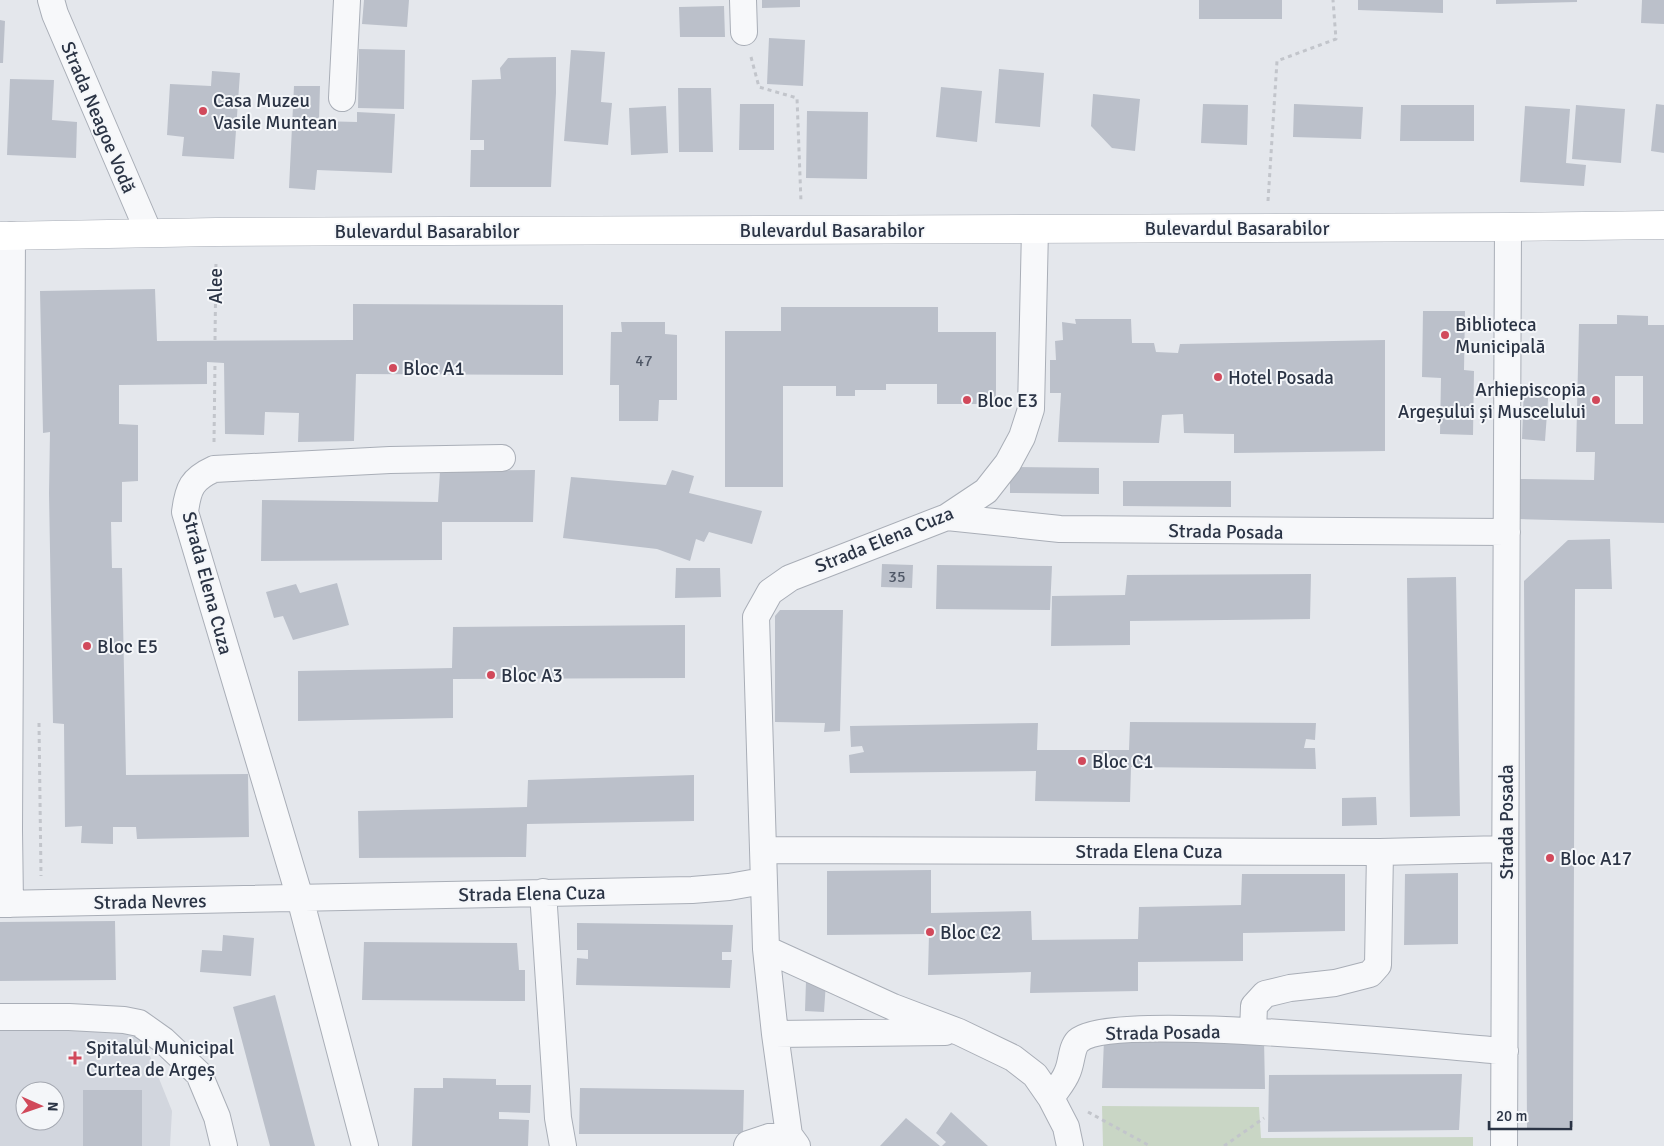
<svg xmlns="http://www.w3.org/2000/svg" width="1664" height="1146" font-family="Signika,sans-serif">
<rect width="100%" height="100%" fill="#e4e7ec"/>
<!-- built -->
<path fill="#d2d6de" fill-rule="evenodd" d="M0 1013 138 1026 172 1111 170 1146H0ZM25 1091H55V1121H25Z"/>
<!-- park -->
<path fill="#c9d6c5" d="M1102 1106 1259 1107 1261 1138 1473 1137V1146H1103Z"/>
<!-- building -->
<path fill="#bbc0ca" fill-rule="evenodd" d="M364 0H409L407 27 362 24Z
M762 0H800V7L762 8Z
M1199 0H1282V19H1199Z
M1358 0H1443V13L1358 10Z
M1496 0H1577V2L1496 4Z
M1642 0H1664V24L1641 23Z
M724 6 725 37H680L679 7Z
M0 20 5 21 3 63H0Z
M769 38 805 40 803 86 767 84Z
M359 49 405 50 404 109 358 108Z
M571 50 605 52 601 102 612 103 608 145 564 141Z
M556 57V93L551 187H470L471 150H484V140H470L472 80 501 79 500 68 508 58Z
M999 69 1044 73 1040 127 995 123Z
M212 71 240 73 234 159 182 156 184 137 167 135 170 84 211 86Z
M10 79 54 80 52 120 77 122 76 158 7 155Z
M294 86H320L319 121 357 122V112L395 114 392 173 317 170 315 190 289 188Z
M941 87 982 91 977 142 936 137Z
M678 88H711L713 152H679Z
M1093 94 1140 99 1135 151 1112 148 1091 126Z
M740 104H774V150H739Z
M1203 104 1248 105 1247 145 1201 143Z
M1294 104 1363 107 1361 139 1293 137Z
M1656 104 1664 105V153L1651 151Z
M1401 105H1474V141H1400Z
M1576 105 1625 109 1621 163 1572 159Z
M666 106 668 153 631 155 629 108Z
M1525 106 1570 109 1566 163 1586 165 1584 186 1520 182Z
M807 111 868 112 867 179 806 178Z
M155 289 157 341 353 340V304L563 305V375L356 374 354 441 298 442 299 413 265 412 264 435 225 434 224 363 207 362V384L119 385V424L138 425V481L122 482V522H111L112 568H122L126 775 248 774 249 837 137 839 136 827H113V844L81 843 82 826 65 827 64 724 53 723 49 493 50 432 43 433 40 291Z
M781 307H938V332H996V404H937V384H886V390H855V396H836V386H783V487H725V331H781Z
M1423 311H1465L1464 370 1474 371 1473 435 1440 434 1441 378 1422 377Z
M1617 315 1648 316V325H1664V523L1519 519 1520 479 1594 480 1595 452H1576L1579 324H1617ZM1615 376H1643V424H1615Z
M1075 319H1131L1132 343H1154L1156 352 1178 353 1180 344 1385 340V451L1234 453V434L1184 433 1183 414 1162 415 1159 443 1058 442 1061 393H1050V360H1056L1055 341 1063 340 1062 322 1076 324Z
M621 322H665V334L677 335V400H659L658 421H619V385H610L611 332H622Z
M1524 386H1549L1545 441 1522 439Z
M1010 467 1099 468V494L1010 493Z
M535 470 533 522H442V560L261 561 262 500 438 502 440 471Z
M672 470 694 476 689 493 762 511 752 544 709 532 704 542 696 539 690 561 657 549 563 538 571 477 666 485Z
M1123 481H1231V507L1123 506Z
M1610 539 1612 589H1575L1573 1127 1527 1128 1524 581 1568 540Z
M882 564 913 565 912 588 881 587Z
M937 565 1052 566 1050 610 936 609Z
M676 568H720L721 597 675 598Z
M1311 574 1310 619 1130 621V645L1051 646 1052 596 1125 595 1127 575Z
M1456 577 1460 816 1410 817 1407 578Z
M337 583 349 625 293 640 283 616 274 618 266 592 296 584 300 593Z
M780 610H843L840 731 824 732 825 723 775 722V616Z
M685 625V678L453 679V718L298 721V671L452 668 453 627Z
M1130 722 1316 723 1315 740 1306 739 1304 748H1315L1316 769 1131 767 1130 802 1035 801 1036 771 850 773 849 755 864 752 862 746 851 747 850 726 1038 723 1037 750H1129Z
M694 775V821L527 824 526 857 359 858 358 811 527 807 528 780Z
M1376 797 1377 825 1342 826V798Z
M931 870V913L1031 911 1032 940 1138 939 1139 907 1241 905 1242 874H1345V931L1243 933V961L1138 962V991L1030 993 1031 972 928 975 929 934 827 935V871Z
M1458 873V944L1404 945 1405 874Z
M115 921 116 980 0 981V922Z
M577 923 733 925 731 952H722V960H732L730 988 576 985 577 958 588 959V950H577Z
M223 935 254 938 251 976 200 972 202 950 222 951Z
M364 942 517 943 519 970H525V1001L362 1000Z
M806 981 826 982 824 1012 805 1011Z
M275 995 315 1146H270L233 1007Z
M1264 1039 1265 1089 1102 1088 1104 1040Z
M1462 1074 1459 1130 1268 1132 1269 1075Z
M443 1078 496 1079V1085H531L530 1113 499 1112V1119L529 1120 528 1146H412L414 1088H443Z
M580 1088 744 1090 743 1134H579Z
M83 1090H142V1146H83Z
M951 1112 988 1146H942L946 1142 936 1133Z
M906 1118 940 1146H880Z"/>
<g fill="none" stroke-linecap="round" stroke-linejoin="round">
<defs>
<path id="street" d="M51 0 55 14 149 233
M743 0 744 32
M342 98 347 0
M947 517 1060 529 1507 532
M763 850 1380 852 1505 849
M543 892 558 1118 563 1146
M0 904 692 890 729 887 763 881
M10 904 9 830 12 235
M766 949 893 1007 959 1032 1013 1058 1035 1075 1051 1098 1066 1127 1070 1146
M0 1017H69L124 1020 139 1023 163 1040 199 1074 217 1117 224 1146
M1253 1031 1254 1006 1265 994 1290 988 1335 983 1370 974 1378 965 1380 852
M775 1034 945 1032
M1051 1098C1056 1090 1064 1081 1067 1073 1072 1063 1071 1048 1078 1041 1111 1010 1443 1047 1505 1051
M365 1146 300 898 185 512C188 488 192 479 214 469L390 460 502 458
M747 1146 748 1144 769 1137 789 1135
M797 1146 789 1135 775 1034 766 949 756 617 770 592 790 578 947 517 986 491 1008 463 1022 437 1031 409 1035 229
M1504 1146 1508 227"/>
<path id="secondary" d="M0 236 216 232 1508 227 1664 225"/>
</defs>
<!-- street casing -->
<use href="#street" stroke="#a9aeb7" stroke-width="28"/>
<!-- secondary casing -->
<use href="#secondary" stroke="#a9aeb7" stroke-width="29"/>
<!-- path -->
<path stroke="#c2c5cb" stroke-width="3" stroke-dasharray="4 4" stroke-linecap="butt" d="M751 57 759 87 797 98 801 202
M1268 201 1277 61 1336 39 1333 0
M215 340 216 260
M214 442 215 362
M39 723 41 876
M1088 1112 1150 1146
M1224 1146 1264 1118"/>
<!-- street -->
<use href="#street" stroke="#f7f8fa" stroke-width="26"/>
<!-- secondary -->
<use href="#secondary" stroke="#fff" stroke-width="28"/>
</g>
<!-- markers -->
<g fill="#d1495b" stroke="#f4f6f9" stroke-width="2">
<circle cx="203" cy="111" r="5"/>
<circle cx="1445" cy="335" r="5"/>
<circle cx="393" cy="368" r="5"/>
<circle cx="1218" cy="377" r="5"/>
<circle cx="967" cy="400" r="5"/>
<circle cx="1596" cy="400" r="5"/>
<circle cx="87" cy="646" r="5"/>
<circle cx="491" cy="675" r="5"/>
<circle cx="1082" cy="761" r="5"/>
<circle cx="1550" cy="858" r="5"/>
<circle cx="930" cy="932" r="5"/>
<path d="M72.5 1050.5h5v5h5v5h-5v5h-5v-5h-5v-5h5z"/>
</g>
<g text-anchor="middle" stroke-width="4" stroke-linejoin="round" paint-order="stroke">
<!-- number labels -->
<g font-size="16" fill="#4f5766">
<text x="644" y="366">47</text>
<text x="897" y="582">35</text>
</g>
<!-- poi labels -->
<g font-size="19" fill="#2b3445" stroke="#f4f6f9" text-anchor="start">
<text x="213" y="107">Casa Muzeu<tspan x="213" dy="22">Vasile Muntean</tspan></text>
<text x="1455" y="331">Biblioteca<tspan x="1455" dy="22">Municipală</tspan></text>
<text x="403" y="375">Bloc A1</text>
<text x="1228" y="384">Hotel Posada</text>
<text x="1586" y="396" text-anchor="end">Arhiepiscopia<tspan x="1586" dy="22">Argeșului și Muscelului</tspan></text>
<text x="977" y="407">Bloc E3</text>
<text x="97" y="653">Bloc E5</text>
<text x="501" y="682">Bloc A3</text>
<text x="1092" y="768">Bloc C1</text>
<text x="1560" y="865">Bloc A17</text>
<text x="940" y="939">Bloc C2</text>
<text x="86" y="1054">Spitalul Municipal<tspan x="86" dy="22">Curtea de Argeș</tspan></text>
</g>
<!-- street labels -->
<g font-size="19" fill="#2b3445" stroke="#f4f6f9">
<text transform="translate(99 117) rotate(67)" y="7">Strada Neagoe Vodă</text>
<text x="1237" y="235">Bulevardul Basarabilor</text>
<text x="832" y="237">Bulevardul Basarabilor</text>
<text x="427" y="238">Bulevardul Basarabilor</text>
<text transform="translate(215 286) rotate(-90)" y="7">Alee</text>
<text transform="translate(1226 531) rotate(1)" y="7">Strada Posada</text>
<text transform="translate(884 539) rotate(-22)" y="7">Strada Elena Cuza</text>
<text transform="translate(208 583) rotate(75)" y="7">Strada Elena Cuza</text>
<text transform="translate(1506 822) rotate(-90)" y="7">Strada Posada</text>
<text x="1149" y="858">Strada Elena Cuza</text>
<text transform="translate(532 893) rotate(-1)" y="7">Strada Elena Cuza</text>
<text transform="translate(150 901) rotate(-1)" y="7">Strada Nevres</text>
<text transform="translate(1163 1032) rotate(-1)" y="7">Strada Posada</text>
</g>
</g>
<!-- north arrow -->
<g transform="translate(40 1106) rotate(92)"><circle r="24" fill="#f4f6f9" stroke="#a4a8b1"/>
<path d="M0-4L9 19L0 12L-9 19Z" fill="#d1495b"/>
<text y="-8" font-size="14" font-weight="bold" text-anchor="middle" fill="#2b3445">N</text>
</g>
<!-- scale -->
<path d="M1489 1121v8h82v-8" fill="none" stroke="#2b3445" stroke-width="2.5"/>
<text x="1496" y="1121" font-size="15" fill="#2b3445" stroke="#f4f6f9" stroke-width="4" paint-order="stroke">20 m</text>
</svg>
